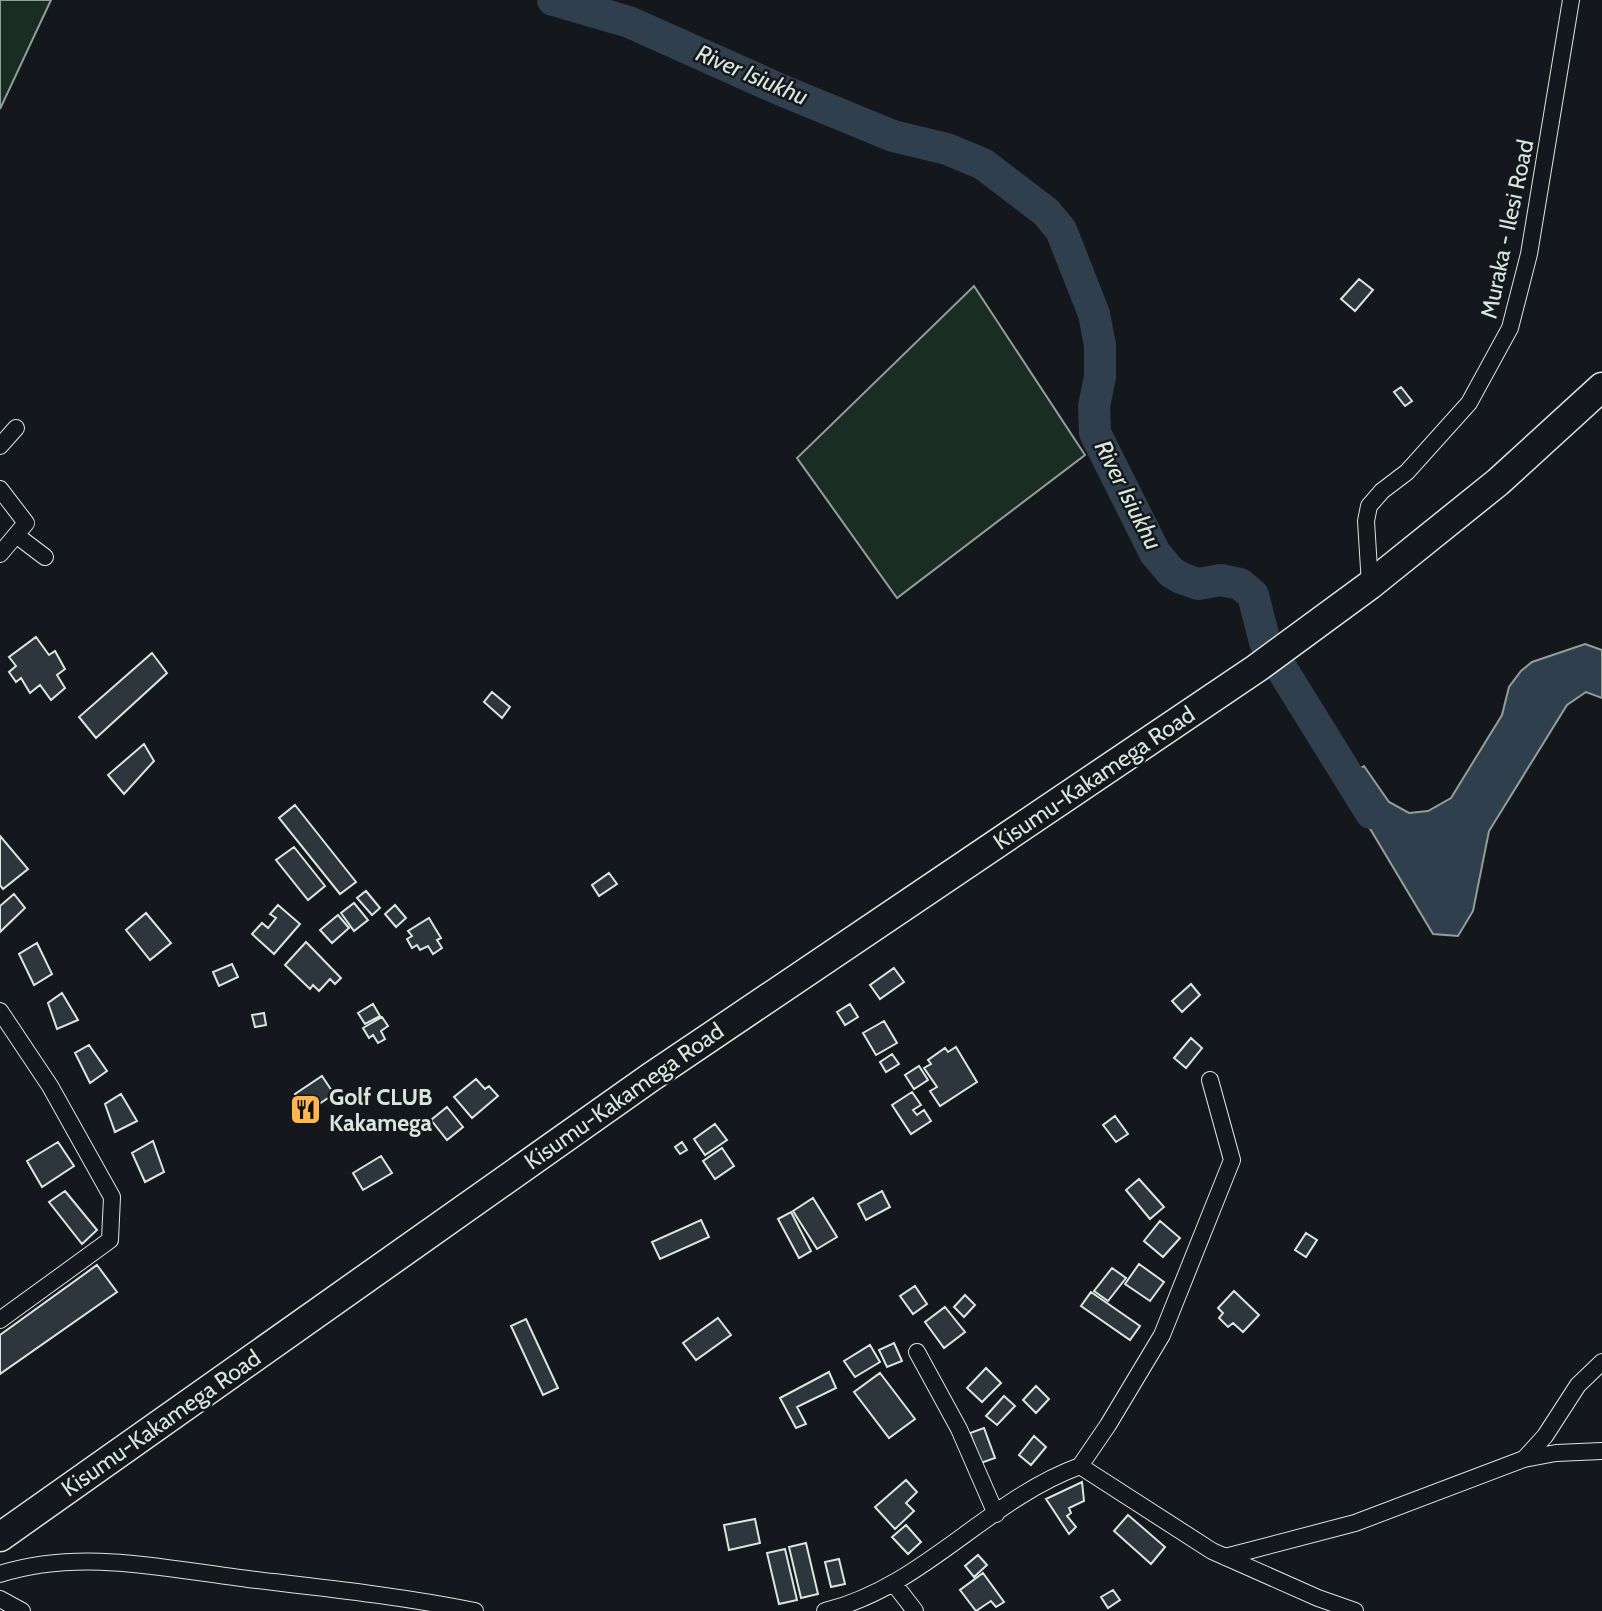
<svg xmlns="http://www.w3.org/2000/svg" width="1602" height="1611" font-family="Cabin,sans-serif">
<rect width="100%" height="100%" fill="#14181c"/>
<!-- green -->
<path fill="#1a2d24" stroke="#939e99" stroke-width="2" d="M0 0H51L0 109Z
M974 286 1085 455 897 598 797 458Z"/>
<!-- water -->
<path fill="#2f3f4d" stroke="#939e99" stroke-width="2" d="M1585 644 1602 650V698L1586 692 1567 705 1489 831 1473 911 1458 936 1433 934 1341 780 1364 766 1389 802 1409 813 1428 811 1451 798 1502 715 1509 687 1521 671 1532 662Z"/>
<g fill="none" stroke-linecap="round" stroke-linejoin="round">
<!-- river -->
<path stroke="#2f3f4d" stroke-width="32" d="M553 0 629 22 781 90 893 136 947 149 983 164 1046 212 1061 230 1094 314 1100 345V377L1094 406 1095 433 1155 553 1171 572 1181 578 1198 584 1221 580 1240 584 1253 595 1265 642 1371 813"/>
</g>
<!-- building -->
<path fill="#2c363c" stroke="#d8e6dc" stroke-width="2" d="M1359 279 1373 290 1355 311 1341 299Z
M1401 387 1412 401 1405 406 1394 392Z
M36 637 49 655 55 651 65 669 57 675 65 688 51 700 40 685 30 693 21 678 16 682 9 672 16 666 9 657Z
M152 653 167 673 96 738 79 717Z
M492 692 510 707 502 718 484 702Z
M144 744 154 761 124 794 108 775Z
M295 805 356 882 340 894 279 818Z
M0 836 28 869 3 889 0 885Z
M294 847 325 886 308 900 276 860Z
M609 873 617 884 599 896 592 885Z
M366 891 380 908 372 915 357 898Z
M14 894 25 908 0 932V906Z
M354 903 368 920 354 931 341 913Z
M278 905 300 924 274 954 252 934 262 923 268 928 276 918 270 914Z
M395 905 406 918 396 927 385 914Z
M146 913 171 943 150 960 126 930Z
M338 915 349 928 332 943 320 930Z
M429 918 441 938 437 940 442 948 433 954 428 946 420 950 417 945 412 948 407 939 412 936 408 931Z
M306 942 341 978 335 984 330 979 319 991 313 985 310 989 285 965Z
M37 943 52 974 34 985 19 954Z
M232 964 238 977 219 986 213 972Z
M894 968 904 982 880 999 870 985Z
M1191 984 1200 995 1182 1012 1172 1001Z
M62 993 78 1020 57 1029 48 1003Z
M373 1004 380 1016 365 1024 358 1013Z
M850 1004 858 1017 845 1025 837 1012Z
M264 1013 266 1025 255 1027 252 1015Z
M382 1017 388 1026 381 1031 385 1039 378 1043 373 1035 369 1038 363 1028Z
M884 1021 897 1043 876 1055 863 1033Z
M1191 1038 1202 1048 1186 1068 1174 1058Z
M89 1045 107 1071 90 1083 75 1053Z
M956 1047 977 1082 940 1106 930 1091 937 1087 924 1068 931 1064 928 1060 945 1048 948 1052Z
M892 1054 899 1064 886 1072 880 1062Z
M919 1066 928 1080 914 1089 905 1075Z
M322 1076 334 1094 307 1112 295 1094Z
M476 1079 485 1089 489 1086 498 1096 472 1118 454 1097Z
M912 1092 921 1105 913 1110 917 1115 924 1110 931 1121 911 1134 892 1105Z
M121 1094 137 1121 115 1132 105 1104Z
M447 1107 463 1127 447 1140 431 1120Z
M1115 1116 1128 1134 1116 1142 1103 1125Z
M715 1124 727 1140 705 1155 694 1139Z
M153 1141 164 1172 145 1182 132 1153Z
M58 1142 74 1166 42 1187 27 1161Z
M682 1142 687 1150 680 1154 675 1147Z
M722 1148 734 1166 715 1179 703 1161Z
M381 1156 392 1173 363 1190 353 1173Z
M1139 1179 1164 1207 1150 1219 1126 1190Z
M65 1191 97 1230 82 1244 49 1202Z
M882 1191 890 1207 866 1220 858 1204Z
M813 1198 837 1237 817 1249 793 1211Z
M791 1212 811 1251 799 1258 778 1219Z
M701 1220 709 1237 660 1259 652 1242Z
M1160 1221 1180 1238 1163 1257 1144 1241Z
M1306 1233 1317 1240 1306 1257 1295 1250Z
M1139 1264 1164 1282 1150 1301 1125 1284Z
M97 1265 117 1292 0 1374V1335Z
M1112 1268 1126 1278 1108 1301 1094 1291Z
M915 1286 927 1304 913 1314 900 1296Z
M1234 1291 1259 1315 1243 1332 1233 1323 1228 1327 1219 1318 1223 1313 1218 1308Z
M1091 1292 1140 1326 1130 1340 1081 1306Z
M965 1295 975 1305 964 1317 954 1307Z
M945 1307 965 1332 944 1348 925 1322Z
M718 1318 731 1335 696 1360 683 1343Z
M526 1319 558 1388 543 1395 511 1326Z
M894 1343 902 1361 887 1367 879 1350Z
M870 1345 880 1362 855 1377 844 1361Z
M986 1368 1001 1383 982 1402 967 1388Z
M829 1372 836 1388 797 1407 806 1424 796 1428 780 1398Z
M880 1373 915 1419 889 1438 854 1392Z
M1036 1386 1049 1399 1036 1413 1023 1400Z
M1004 1396 1015 1406 997 1425 986 1416Z
M984 1428 995 1458 981 1463 970 1433Z
M1034 1436 1046 1447 1031 1465 1019 1455Z
M906 1480 917 1492 906 1503 914 1511 895 1529 875 1507Z
M1082 1482 1084 1501 1069 1508 1071 1513 1067 1516 1076 1527 1069 1534 1046 1499Z
M1128 1515 1165 1547 1151 1564 1114 1531Z
M755 1519 760 1543 729 1550 724 1525Z
M906 1525 921 1542 908 1554 892 1537Z
M806 1543 818 1594 801 1598 789 1547Z
M785 1549 797 1600 779 1604 767 1553Z
M978 1555 987 1565 974 1577 965 1566Z
M839 1559 845 1584 831 1587 825 1562Z
M983 1573 1004 1602 996 1607 991 1601 976 1611 960 1590Z
M1113 1590 1120 1600 1108 1608 1101 1597Z"/>
<g fill="none" stroke-linecap="round" stroke-linejoin="round">
<defs>
<path id="street" d="M0 446 16 428
M0 489 26 523 0 554
M16 535 45 557
M1370 585 1366 521 1369 506 1382 491 1407 472 1469 403 1510 328 1529 254 1571 0
M0 1011 50 1086 112 1197 110 1240 0 1320
M917 1352 959 1429 996 1514
M1524 1459 1556 1453 1602 1451
M1080 1466 1108 1425 1162 1335 1232 1160 1210 1080
M1225 1557 1355 1523 1524 1459 1545 1436 1578 1385 1602 1362
M0 1574C81 1548 166 1569 248 1579 324 1588 400 1596 475 1611
M895 1585 915 1611
M0 1599 22 1611
M825 1611C923 1587 987 1500 1080 1466L1212 1551 1318 1598 1355 1611"/>
<path id="highway" d="M0 1537 651 1077 1257 668 1370 585 1498 482 1602 387"/>
</defs>
<!-- street casing -->
<use href="#street" stroke="#d8e6dc" stroke-width="18"/>
<!-- highway casing -->
<use href="#highway" stroke="#d8e6dc" stroke-width="31"/>
<!-- street -->
<use href="#street" stroke="#14181c" stroke-width="16"/>
<!-- highway -->
<use href="#highway" stroke="#14181c" stroke-width="28"/>
</g>
<!-- icons -->
<defs>
<symbol id="restaurant-square" viewBox="-11 -11 22 22"><rect x="-9" y="-9" width="18" height="18" rx="4" fill="#ffb74d" stroke="#14181c"/><path d="M-5-6h1v4h1v-4h1v4h1v-4h1v5L-1.5 .5V6h-2V.5L-5-1ZM5-6V6H3V1.5H1.5Q1.5-4 5-6Z" fill="#111"/></symbol>
</defs>
<g fill-rule="evenodd">
<use href="#restaurant-square" x="288" y="1092" width="35" height="35"/>
</g>
<g text-anchor="middle" stroke-width="5" stroke-linejoin="round" paint-order="stroke">
<!-- street labels -->
<g font-size="23" fill="#d8e6dc" stroke="#14181c">
<text transform="translate(1507 229) rotate(-78)" y="8">Muraka - Ilesi Road</text>
<text transform="translate(1094 778) rotate(-34)" y="8">Kisumu-Kakamega Road</text>
<text transform="translate(624 1096) rotate(-35)" y="8">Kisumu-Kakamega Road</text>
<text transform="translate(161 1423) rotate(-35)" y="8">Kisumu-Kakamega Road</text>
</g>
<!-- poi labels -->
<g font-size="23" font-weight="bold" fill="#d8e6dc" stroke="#14181c" text-anchor="start">
<text x="329" y="1105">Golf CLUB<tspan x="329" dy="26">Kakamega</tspan></text>
</g>
<!-- water labels -->
<g font-size="24" font-style="italic" fill="#d8e6dc" stroke="#14181c">
<text transform="translate(752 75) rotate(23)" y="8">River Isiukhu</text>
<text transform="translate(1128 495) rotate(63)" y="8">River Isiukhu</text>
</g>
</g>
</svg>
